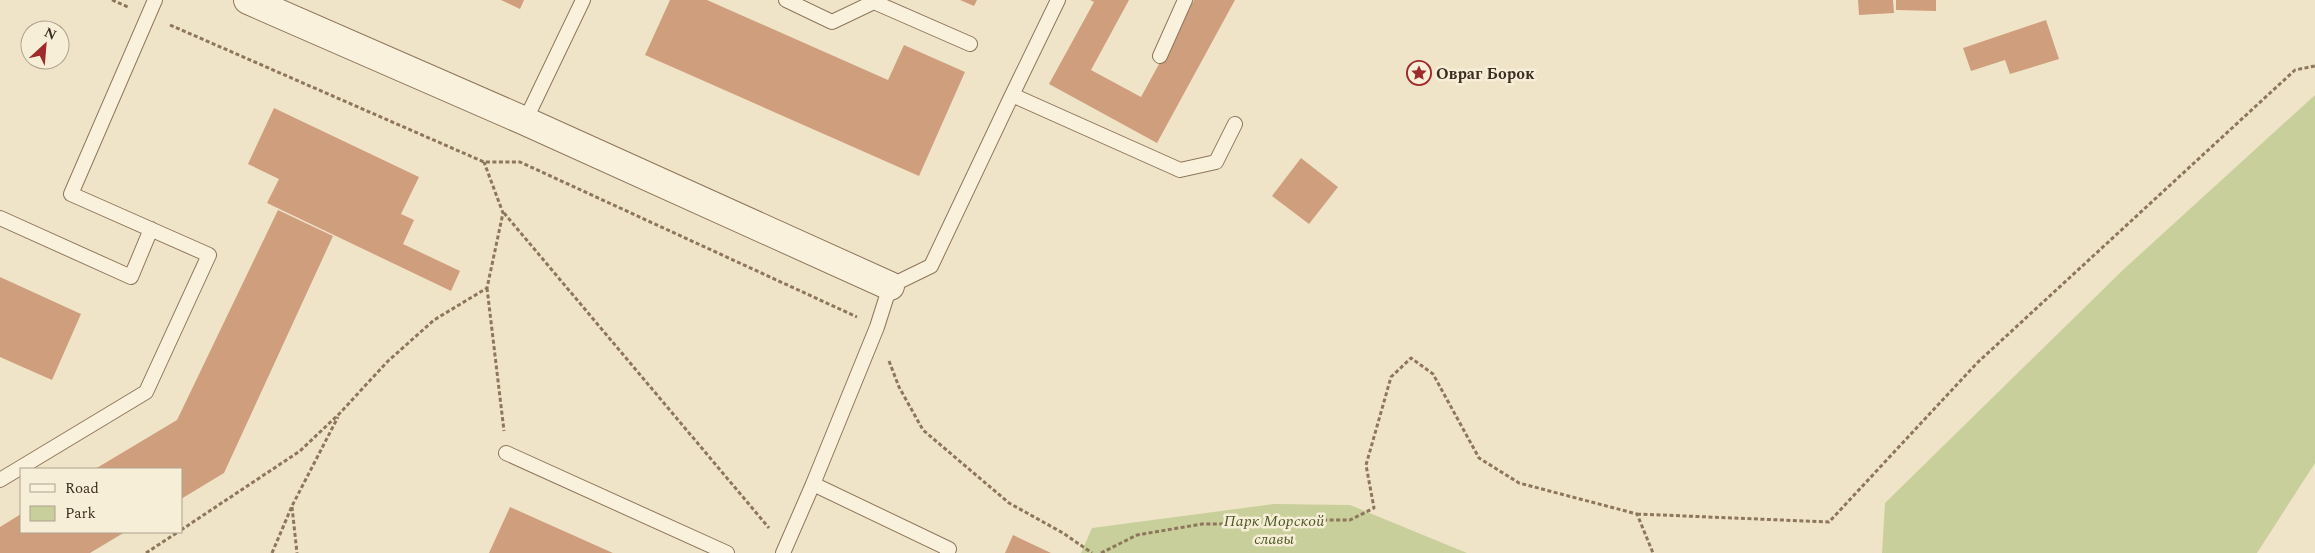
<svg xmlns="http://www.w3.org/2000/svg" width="2315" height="553" font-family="Spectral,serif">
<rect width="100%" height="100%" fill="#f0e4c8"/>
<!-- green -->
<path fill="#c9cf9b" d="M2315 95V463L2257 553H1882L1885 503 2124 269Z
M1274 504 1350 505 1467 553H1081L1092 528Z"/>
<!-- building -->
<path fill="#cf9f7d" d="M501 0H524L520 9Z
M670 0H707L888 80 904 45 965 72 919 176 645 55Z
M960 0H977L974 6Z
M1090 0H1129L1091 70 1141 97 1194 0H1235L1157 143 1049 84 1094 2Z
M1858 0H1893L1894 13 1859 15Z
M1896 0H1936V11L1896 10Z
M2046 20 2059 59 2010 74 2005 60 1971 71 1963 48Z
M274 108 419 177 401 214 414 220 403 244 460 271 451 291 267 203 279 179 248 164Z
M1301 158 1338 187 1309 224 1272 196Z
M278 210 333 236 224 473 181 499V469H95L177 420Z
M0 277 81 314 52 380 0 357Z
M510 507 613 553H489Z
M21 514V532H125L90 553H0V527Z
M1013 535 1051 553H1005Z"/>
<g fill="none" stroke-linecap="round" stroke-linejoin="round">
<defs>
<path id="service" d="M786 0 832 22 874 2 970 44
M1058 0 1012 95 1180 170 1216 162 1235 124
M1160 56 1185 0
M525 121 583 0
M0 218 131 277 151 229
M506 453 727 553
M0 480 146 392 209 255 71 194 155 0
M783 553 813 484
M947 553 949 549 813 484 877 327 890 286 931 266 1012 95"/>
<path id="minor" d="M248 0 525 121 890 286"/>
</defs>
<!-- service casing -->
<use href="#service" stroke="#8d765c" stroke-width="16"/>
<!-- minor casing -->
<use href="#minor" stroke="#8d765c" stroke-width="30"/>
<!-- path -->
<path stroke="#8d765c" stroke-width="3" stroke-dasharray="4 2.5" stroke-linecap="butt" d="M112 0 128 7
M170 25 484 162H520L857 317
M504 213 769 528
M487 288 504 431
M889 361 899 387 923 430 1009 503 1063 533 1092 553
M292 507 297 553
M1637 514 1829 522 1977 363 2295 70 2315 66
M181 530 300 451 340 413 387 362 434 320 487 288 503 213 484 162
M146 553 178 532
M272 553 292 506 338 417
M1101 553 1137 535 1202 524H1272L1314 520H1350L1374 508 1366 465 1391 377 1411 358 1433 374 1479 458 1519 483 1637 514 1653 553"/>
<!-- service -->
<use href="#service" stroke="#faf1dc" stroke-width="14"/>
<!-- minor -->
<use href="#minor" stroke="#faf1dc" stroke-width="28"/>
</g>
<!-- icons -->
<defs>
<symbol id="sight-ring" viewBox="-11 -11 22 22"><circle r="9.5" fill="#f7eed8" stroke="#9e2a2b" stroke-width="1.5"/><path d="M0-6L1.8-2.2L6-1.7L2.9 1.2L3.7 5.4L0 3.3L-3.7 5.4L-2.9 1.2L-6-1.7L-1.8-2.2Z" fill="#9e2a2b"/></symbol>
</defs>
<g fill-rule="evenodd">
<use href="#sight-ring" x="1405" y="59" width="28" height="28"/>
</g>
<g text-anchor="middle" stroke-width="5" stroke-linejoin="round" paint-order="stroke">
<!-- poi labels -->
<g font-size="16" font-weight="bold" fill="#3d2e20" stroke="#f7eed8" text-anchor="start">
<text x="1436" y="79">Овраг Борок</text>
</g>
<!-- park labels -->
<g font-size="16" font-style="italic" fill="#4d5a26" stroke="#f7eed8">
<text x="1274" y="526">Парк Морской<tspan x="1274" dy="18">славы</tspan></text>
</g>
</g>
<!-- legend -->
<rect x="20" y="468" width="162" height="65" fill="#f7eed8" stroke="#ada18e"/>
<rect x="30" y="484" width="25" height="8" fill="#faf1dc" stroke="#ada18e"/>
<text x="65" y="493" font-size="15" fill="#3d2e20">Road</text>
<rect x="30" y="506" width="25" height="15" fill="#c9cf9b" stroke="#ada18e"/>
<text x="65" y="518" font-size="15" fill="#3d2e20">Park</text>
<!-- north arrow -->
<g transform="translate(45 45) rotate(26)"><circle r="24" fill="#f7eed8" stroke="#ada18e"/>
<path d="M0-4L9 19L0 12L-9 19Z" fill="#9e2a2b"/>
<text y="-8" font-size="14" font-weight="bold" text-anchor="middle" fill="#3d2e20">N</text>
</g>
</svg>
